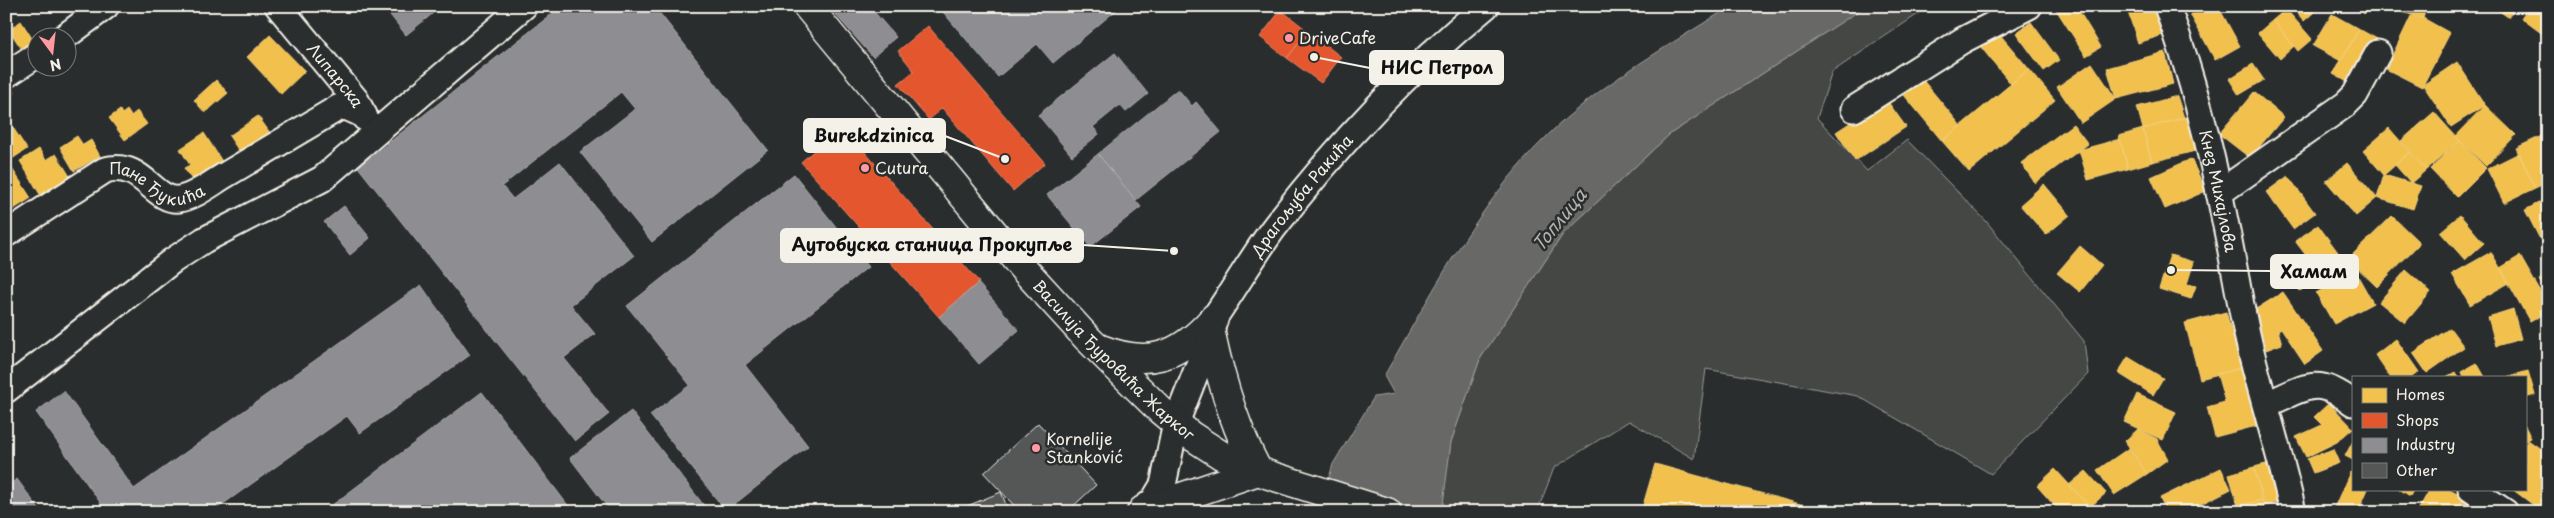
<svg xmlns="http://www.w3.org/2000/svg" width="2554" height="518" font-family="'Playpen Sans',sans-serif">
<rect width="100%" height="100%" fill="#2a2d2e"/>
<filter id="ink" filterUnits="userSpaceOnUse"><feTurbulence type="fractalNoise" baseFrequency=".02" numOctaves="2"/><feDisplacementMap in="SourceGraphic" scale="10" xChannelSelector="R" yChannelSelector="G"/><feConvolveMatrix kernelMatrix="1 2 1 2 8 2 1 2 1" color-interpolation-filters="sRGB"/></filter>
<g filter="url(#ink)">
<!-- green -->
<path fill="#444645" stroke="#9c9c96" d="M1866 6H1930L1832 72 1817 118 1867 171 1907 140 1986 221 2084 341 2088 374 1991 474 1858 396 1706 369 1694 459 1629 421 1554 468 1537 512H1463L1442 505 1451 442 1480 359 1563 234 1670 134Z"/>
<!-- water -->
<path fill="#676866" stroke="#9f9f9a" d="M1731 6H1866L1670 134 1563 234 1480 359 1451 442 1442 512H1319L1333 464 1374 397 1394 394 1384 376C1439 280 1493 175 1582 105 1628 68 1681 38 1731 6Z"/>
<!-- homes -->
<path fill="#f2c14e" stroke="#f3cf7c" d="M2058 6H2076L2101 47 2086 56 2055 8Z
M2126 6H2154L2163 35 2138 43Z
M2204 6H2218L2240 46 2215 60 2190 14Z
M2291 6H2321L2304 21Z
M2357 6H2372L2364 14Z
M2392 6H2427L2423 18 2391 9Z
M2492 6H2516L2508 17Z
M2529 6H2548V38L2521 18Z
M2286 9 2312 39 2298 51 2273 20Z
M2332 14 2359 29 2341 61 2313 46Z
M2411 16 2423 18 2450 33 2422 87 2386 69Z
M2273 20 2294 46 2280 59 2258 33Z
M21 21 35 43 23 51 9 30Z
M2031 22 2059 60 2044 71 2016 33Z
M2359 29 2379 40 2353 85 2333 74Z
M1997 31 2029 69 2011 84 1980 46Z
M270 35 305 71 281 94 247 57Z
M2165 52 2173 84 2116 99 2107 68Z
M2457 62 2485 105 2451 127 2423 85Z
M2092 63 2116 99 2081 123 2057 87Z
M2253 64 2264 80 2239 95 2229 79Z
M2029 69 2055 100 1969 172 1942 141Z
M1922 79 1961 126 1942 141 1904 95Z
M216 80 228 93 205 113 194 100Z
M9 85 15 93 6 99V86Z
M2254 92 2284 117 2250 158 2219 134Z
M2177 96 2184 118 2143 129 2137 107Z
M1886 99 1906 127 1855 161 1836 132Z
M2485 105 2516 135 2486 166 2455 136Z
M120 110 122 114 127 110 131 116 137 111 147 124 125 140 109 118Z
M2434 112 2460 141 2426 170 2401 141Z
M258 116 273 137 243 157 229 136Z
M2189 116 2199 150 2152 162 2143 129Z
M6 117 27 149 9 161 6 156Z
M2073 124 2088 144 2035 183 2021 163Z
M2389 128 2410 152 2384 175 2363 151Z
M2143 129 2152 162 2128 169 2119 136Z
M204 133 223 163 194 183 184 168 190 165 180 149Z
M2548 133V182L2535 188 2516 148Z
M77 136 83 145 91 140 100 156 74 171 60 147Z
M2120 139 2128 169 2088 180 2079 150Z
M2460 141 2486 168 2457 197 2430 169Z
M39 149 46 160 56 154 71 178 41 196 20 161Z
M2410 152 2426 170 2411 183 2395 165Z
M2519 153 2535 188 2504 203 2487 169Z
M2191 159 2206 191 2165 209 2151 177Z
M2347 163 2377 198 2356 216 2326 181Z
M11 167 31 198 6 214V170Z
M2384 175 2421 186 2413 209 2377 198Z
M2288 176 2315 213 2293 229 2266 192Z
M2044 184 2070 215 2046 235 2020 205Z
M2548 198V245L2544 247 2525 210Z
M2460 215 2484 243 2465 260 2440 232Z
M2392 216 2420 243 2377 287 2348 259Z
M2318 225 2343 259 2321 275 2295 241Z
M2080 246 2102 265 2080 292 2057 273Z
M2491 252 2509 283 2470 305 2452 274Z
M2170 255 2194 262 2187 284 2196 286 2191 299 2159 289Z
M2520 256 2548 305V312L2530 322 2500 268Z
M2309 260 2321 275 2300 291 2289 275Z
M2406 270 2431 292 2405 323 2379 302Z
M2355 271 2373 303 2334 324 2316 293Z
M2548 275V295L2539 280Z
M2283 292 2323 351 2305 364 2281 328 2278 330 2282 344 2266 350 2256 309Z
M2513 309 2521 339 2496 346 2488 317Z
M2226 312 2241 368 2200 379 2185 323Z
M2450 328 2464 347 2427 373 2413 353Z
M2396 339 2419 372 2412 377H2390L2375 355Z
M2128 357 2163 378 2153 395 2118 373Z
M2477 363 2485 377H2463L2461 372Z
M2241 368 2256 426 2215 437 2207 407 2225 402 2217 374Z
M2528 371 2535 395 2525 398V377H2507Z
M2455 372 2458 377H2446Z
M2137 394 2176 412 2163 440 2124 422Z
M2329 403 2353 428 2337 442 2306 457 2296 437 2322 425 2314 417Z
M2525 426 2531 438 2525 441Z
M2138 429 2157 439 2168 459 2147 474 2125 441Z
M2528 440 2548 454V500L2540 510 2512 489H2525V444Z
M2353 441V460L2345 456Z
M2129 448 2147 474 2114 495 2097 470Z
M2333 449 2339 463 2313 473 2307 459Z
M2270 463 2280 502 2264 506 2254 467Z
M1655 464 1829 512H1641Z
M2254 467 2262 500 2238 506 2229 474Z
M2221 468 2231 489 2185 512H2167L2160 498Z
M2055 469 2090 507 2085 512H2060L2037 486Z
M2086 471 2106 493 2090 507 2069 485Z
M2350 472 2353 473V489H2368L2358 512H2343L2334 508Z
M2399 489H2414L2410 496Z
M2430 489H2450L2464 497 2456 512H2417Z
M2464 497 2488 512H2456Z
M2262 500 2265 512H2239L2238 506Z
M2334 508 2343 512H2330Z"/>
<!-- shops -->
<path fill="#e4572e" stroke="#e98566" d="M1281 10 1308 31 1287 58 1260 37Z
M928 26 1045 163 1013 191 942 108 929 120 898 84 914 71 898 51Z
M1308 31 1341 57 1321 83 1287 58Z
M842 126 979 282 939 317 801 162Z"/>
<!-- industry -->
<path fill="#8d8d92" stroke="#acabac" d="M383 6H442L406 35Z
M562 6H654L768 150 652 242 580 152 635 109 621 92 502 186 513 199 560 162 634 256 571 305 595 334 564 358 609 414 575 441 358 167Z
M828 6H869L896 37 873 57Z
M938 6H1121L1053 63 1037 44 998 77Z
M1115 53 1148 94 1126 112 1120 105 1093 127 1099 134 1072 156 1038 115Z
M1178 89 1192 106 1196 102 1221 132 1136 200 1098 154Z
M1098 154 1141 207 1090 247 1047 195Z
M794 174 868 267 745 365 808 446 726 511 650 415 690 385 627 306Z
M344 206 370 238 350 255 324 222Z
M978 283 1019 330 979 364 939 317Z
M421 285 470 355 360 433 347 416 212 512H107L36 412 64 391 134 489Z
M482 392 573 512H323Z
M631 411 709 512H611L570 458Z
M17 479 41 512H6V487Z"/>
<!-- building -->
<path fill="#555756" stroke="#f4f1e8" d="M1038 423 1096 485 1067 512H1020L984 473Z
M1001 492 1009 512H953Z"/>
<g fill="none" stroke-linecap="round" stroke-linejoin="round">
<defs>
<g id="minor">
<path id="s1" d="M278 6 356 100 365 118"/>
<path id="s2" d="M2167 6C2192 76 2211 148 2225 221 2234 263 2240 306 2250 347 2263 402 2281 456 2293 512"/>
<path d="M63 38 106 6"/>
<path d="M6 75 38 54"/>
<path d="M1854 109 1963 40 2029 6"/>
<path d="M2219 193 2346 104 2355 95 2378 53"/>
<path id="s3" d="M6 234 105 170C143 160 153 202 179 199 195 197 213 182 227 174 264 152 301 130 338 108L346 107 364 115"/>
<path d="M6 390 172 261 204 240 322 179 524 6"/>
<path d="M2267 404C2305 388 2316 374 2353 403"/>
<path d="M2471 489 2505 512"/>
<path id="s4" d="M1140 512 1154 500 1163 485 1176 423 1211 334 1214 318C1234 289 1252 258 1273 229 1335 148 1407 71 1486 6"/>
</g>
<g id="major">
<path id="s5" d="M807 6 1022 267 1087 338 1160 410 1190 435 1221 455 1269 475 1387 512"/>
<path d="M1098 348C1148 368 1179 358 1214 318"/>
<path d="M1143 510 1258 471C1235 428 1221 381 1211 334"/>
</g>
</defs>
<!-- minor casing -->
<use href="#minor" stroke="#f4f1e8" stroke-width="29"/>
<!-- major casing -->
<use href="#major" stroke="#f4f1e8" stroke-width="31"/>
<!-- minor -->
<use href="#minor" stroke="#2a2d2e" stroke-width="25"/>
<!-- major -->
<use href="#major" stroke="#2a2d2e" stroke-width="28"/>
</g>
</g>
<!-- markers -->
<g fill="#ff9aa2" stroke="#2a2d2e" stroke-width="2">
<circle cx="1289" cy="38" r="5"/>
<circle cx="865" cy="168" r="5"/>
<circle cx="1036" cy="448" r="5"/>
</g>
<g text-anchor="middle" stroke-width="5" stroke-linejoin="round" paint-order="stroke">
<!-- poi labels -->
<g font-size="16" fill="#f4f1e8" stroke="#2a2d2e" text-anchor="start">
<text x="1299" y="44">DriveCafe</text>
<text x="875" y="174">Cutura</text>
<text x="1046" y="445">Kornelije<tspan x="1046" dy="18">Stanković</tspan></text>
</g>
<!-- street labels -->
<g font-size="16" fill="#f4f1e8" stroke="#2a2d2e">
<text dy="6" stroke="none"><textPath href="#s1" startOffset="90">Липарска</textPath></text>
<text dy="6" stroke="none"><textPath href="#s3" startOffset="175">Пане Ђукића</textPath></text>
<text dy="6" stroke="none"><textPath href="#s2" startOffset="192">Кнез Михајлова</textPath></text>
<text dy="6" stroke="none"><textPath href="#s4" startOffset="362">Драгољуба Ракића</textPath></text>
<text dy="6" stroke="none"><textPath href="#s5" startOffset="469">Василија Ђуровића Жарког</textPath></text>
</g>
<!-- water labels -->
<g font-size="18" font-style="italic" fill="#b5b3ae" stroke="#2a2d2e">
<text transform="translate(1560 220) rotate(-51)" y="6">Топлица</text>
</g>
</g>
<!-- callouts -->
<path fill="none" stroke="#f4f1e8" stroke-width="2" d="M1314 57L1370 68M1005 159L945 136M1174 251L1083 245M2171 270L2271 271"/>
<g fill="#f4f1e8" stroke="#2a2d2e" stroke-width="2">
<circle cx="1314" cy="57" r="5"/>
<circle cx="1005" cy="159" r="5"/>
<circle cx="1174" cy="251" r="5"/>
<circle cx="2171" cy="270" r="5"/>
</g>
<g fill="#f4f1e8" stroke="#f4f1e8" stroke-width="2">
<rect x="1370" y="51" width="133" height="33" rx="5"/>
<rect x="804" y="119" width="141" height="33" rx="5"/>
<rect x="781" y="229" width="302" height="33" rx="5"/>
<rect x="2271" y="255" width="87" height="33" rx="5"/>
</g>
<g font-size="18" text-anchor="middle" font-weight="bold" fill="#111">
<text x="1437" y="74">НИС Петрол</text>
<text x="874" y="142">Burekdzinica</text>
<text x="932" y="251">Аутобуска станица Прокупље</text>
<text x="2314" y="278">Хамам</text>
</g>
<!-- margin -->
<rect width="2554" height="518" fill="none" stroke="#2a2d2e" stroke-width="25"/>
<rect x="12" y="12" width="2529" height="493" fill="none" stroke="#f4f1e8" stroke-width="2" filter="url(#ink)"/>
<!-- legend -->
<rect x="2352" y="376" width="175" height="115" fill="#2a2d2e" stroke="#7b7b78"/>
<rect x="2362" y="388" width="25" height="15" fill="#f2c14e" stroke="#7b7b78"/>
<text x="2396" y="400" font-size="15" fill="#f4f1e8">Homes</text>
<rect x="2362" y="413" width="25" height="15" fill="#e4572e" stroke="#7b7b78"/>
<text x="2396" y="426" font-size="15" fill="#f4f1e8">Shops</text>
<rect x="2362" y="438" width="25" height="15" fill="#8d8d92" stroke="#7b7b78"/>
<text x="2396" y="450" font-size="15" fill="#f4f1e8">Industry</text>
<rect x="2362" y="463" width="25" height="15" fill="#555756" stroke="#7b7b78"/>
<text x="2396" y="476" font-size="15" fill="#f4f1e8">Other</text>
<!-- north arrow -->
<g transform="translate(52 52) rotate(165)"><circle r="24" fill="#2a2d2e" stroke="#7b7b78"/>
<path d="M0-4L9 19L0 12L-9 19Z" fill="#ff9aa2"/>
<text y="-8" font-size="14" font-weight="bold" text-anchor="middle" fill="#f4f1e8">N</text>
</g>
</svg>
